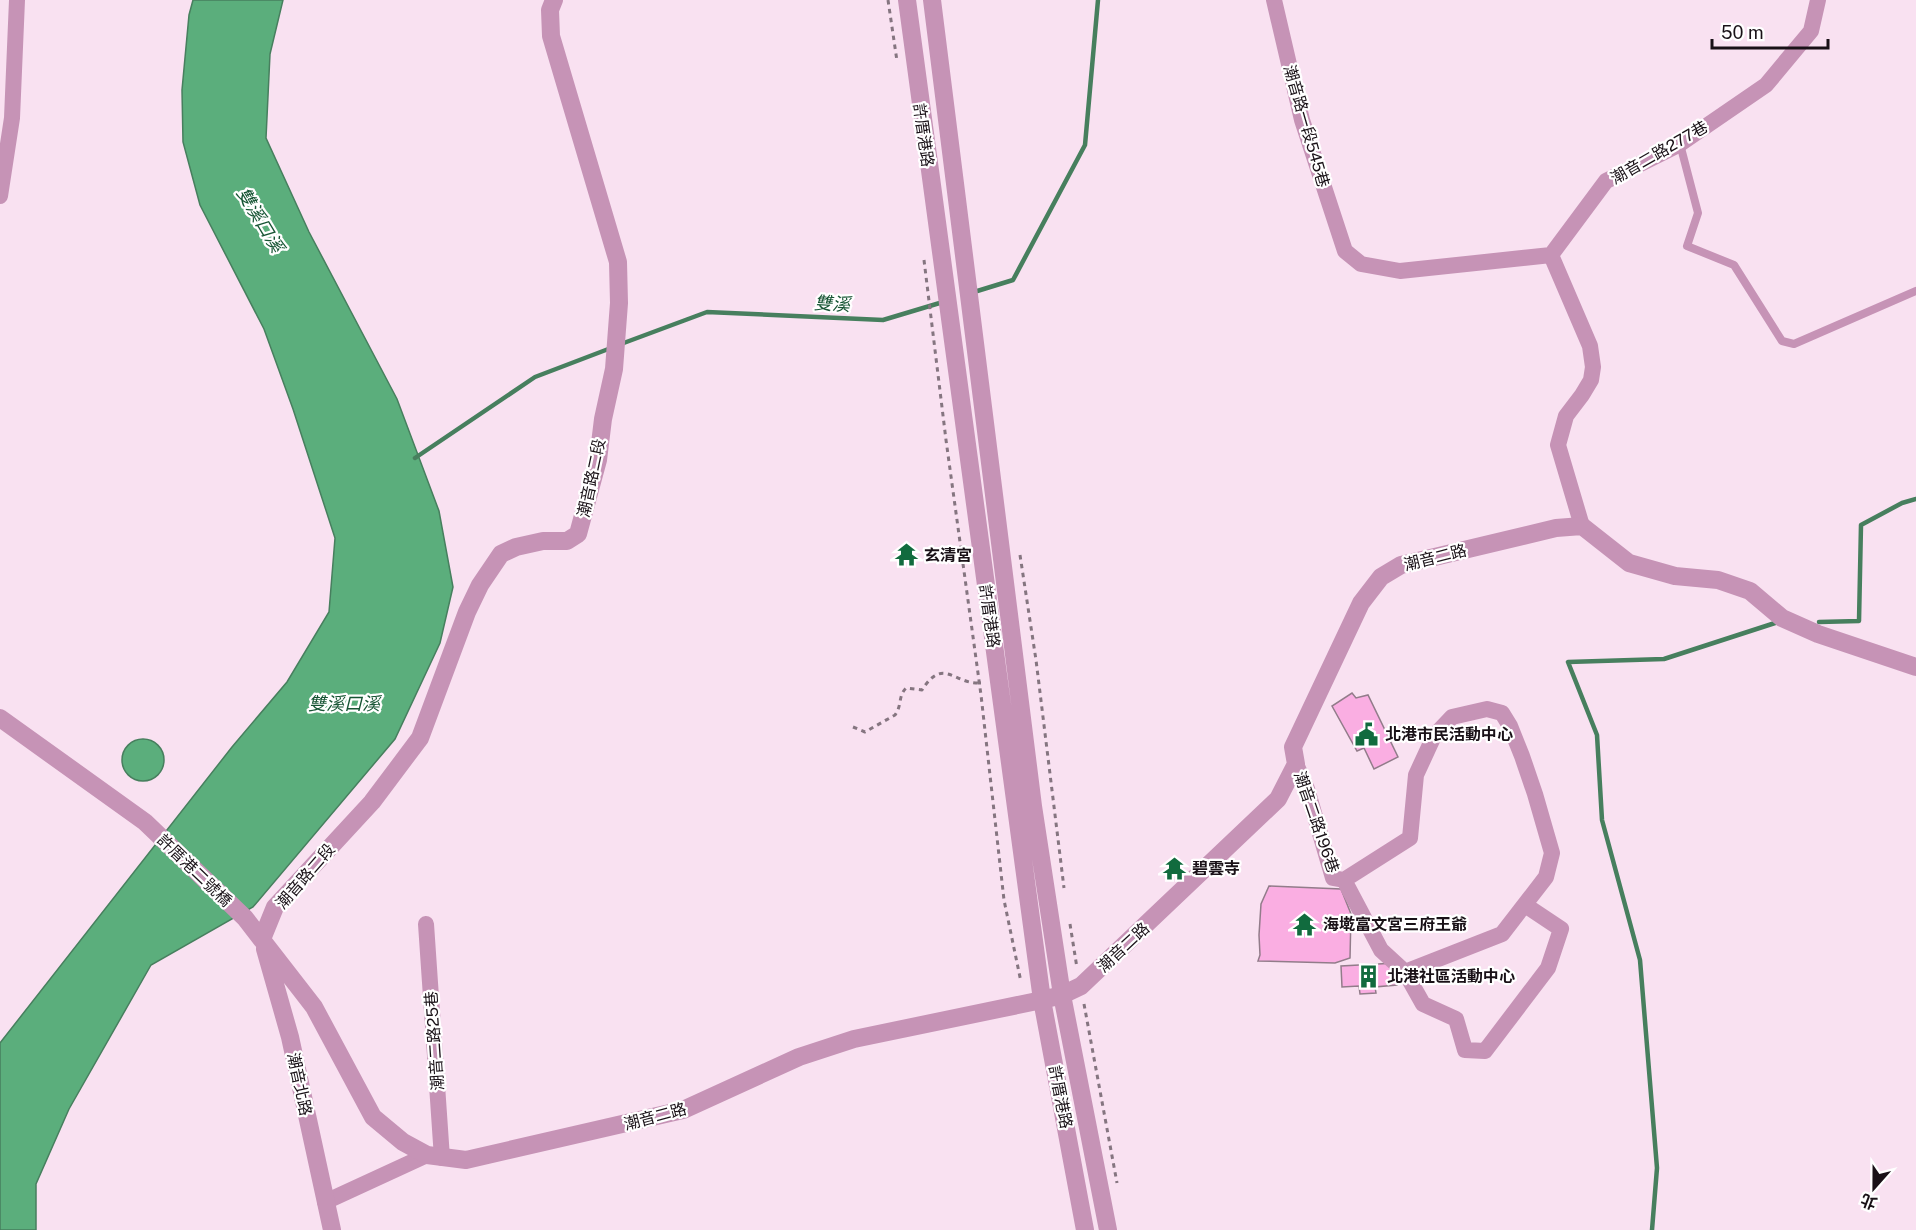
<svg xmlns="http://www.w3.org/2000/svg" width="1916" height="1230" font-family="'Public Sans','Noto Sans TC',sans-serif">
<rect width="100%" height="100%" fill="#f9e1f1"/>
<!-- water -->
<path fill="#5bae7c" stroke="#477f5e" stroke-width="1.5" d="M193 0H283L270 54 266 138 309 232 397 399 439 511 453 587 440 643 395 739 253 907 151 965 69 1109 36 1184V1230H0V1043L232 747 287 682 329 612 335 538 293 409 264 329 200 205 183 142 182 90 189 15Z
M122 760a21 21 0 1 1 42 0a21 21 0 1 1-42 0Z"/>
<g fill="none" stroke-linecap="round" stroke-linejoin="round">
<!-- stream -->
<path stroke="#477f5e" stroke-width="4.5" d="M974 292 1013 280 1085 145 1098 0
M621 344 707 312 883 320 943 302
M415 458 535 377 611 348
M1819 622 1859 621 1861 525 1902 503 1916 499
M1652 1230 1657 1168 1640 960 1602 820 1597 735 1568 662 1664 659 1775 623"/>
</g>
<!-- building -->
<path fill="#faaee2" stroke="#927c8a" stroke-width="1.5" d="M1352 693 1356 698 1368 695 1398 757 1374 769 1364 748 1357 751 1332 706Z
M1269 886 1341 889 1351 914 1350 958 1335 963 1258 961 1260 955 1259 935 1261 904Z
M1396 963 1397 985 1375 987 1376 993 1360 994 1359 986 1342 987 1341 966Z"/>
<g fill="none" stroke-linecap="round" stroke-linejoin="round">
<!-- path -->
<path stroke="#857580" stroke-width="3" stroke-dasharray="4.5 4.5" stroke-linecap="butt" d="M888 0 897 61
M924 260 946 440 981 695 1004 900 1021 982
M1020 555 1036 660 1064 888
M853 727 865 732 895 715C902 706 898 696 906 688L922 690C943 657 953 683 978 683
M1070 924 1077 968
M1084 1004 1117 1183"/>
<!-- service -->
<path stroke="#c693b6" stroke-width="8" d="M1680 144 1698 213 1687 246 1734 265 1782 341 1794 344 1916 291"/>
<!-- minor -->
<path stroke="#c693b6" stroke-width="16" d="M1274 0 1302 120 1345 251 1361 264 1400 271 1551 255
M0 196 12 118 17 0
M1551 255 1606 181 1680 144 1766 85 1811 31 1818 0
M1551 255 1590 346 1593 367 1591 380 1582 395 1566 416 1558 445 1582 526
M1296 764 1307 789 1333 878 1344 880 1381 950 1405 972 1423 1004 1456 1019 1465 1050 1485 1051 1548 968 1561 929 1525 905
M1344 880 1410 838 1416 775 1434 736 1452 717 1487 709 1502 713 1510 726 1522 756 1535 794 1552 853 1546 877 1502 934 1405 972
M426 924 442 1158
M325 1202 427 1155"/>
<!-- tertiary -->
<path stroke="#c693b6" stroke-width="18" d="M907 0 1042 1000 1085 1230
M932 0 1033 806 1062 995 1108 1230
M0 718 145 822 245 918 314 1007 373 1117 403 1142 427 1155 466 1160 683 1110 799 1057 854 1039 1042 1000 1062 995 1081 986 1278 799 1296 764 1293 747 1361 603 1381 577 1401 565 1556 528 1582 526 1629 563 1675 576 1718 580 1750 591 1782 618 1818 634 1916 667
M262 939 275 907 372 802 420 738 467 612 480 585 501 554 516 547 543 541H567L578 534 598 460 603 419 614 369 619 303 618 262 551 36 550 10 554 0
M265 949 290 1037 332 1230"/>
<!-- path-bridge -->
<path stroke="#857580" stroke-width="3" stroke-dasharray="4.5 4.5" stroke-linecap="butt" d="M978 683H981"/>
</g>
<!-- icons -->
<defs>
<symbol id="temple-bare" viewBox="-9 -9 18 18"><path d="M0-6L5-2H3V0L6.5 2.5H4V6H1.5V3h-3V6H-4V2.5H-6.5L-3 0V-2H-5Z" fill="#116b3e" stroke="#fff" stroke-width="2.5" paint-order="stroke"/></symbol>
<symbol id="civic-bare" viewBox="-9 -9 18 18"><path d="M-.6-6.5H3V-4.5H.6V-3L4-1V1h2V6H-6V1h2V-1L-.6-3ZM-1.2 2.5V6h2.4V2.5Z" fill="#116b3e" stroke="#fff" stroke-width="2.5" paint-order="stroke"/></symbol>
<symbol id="building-bare" viewBox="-9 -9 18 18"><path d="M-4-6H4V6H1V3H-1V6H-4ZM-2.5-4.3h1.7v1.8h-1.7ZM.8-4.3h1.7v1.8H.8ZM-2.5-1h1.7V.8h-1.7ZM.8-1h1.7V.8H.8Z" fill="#116b3e" stroke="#fff" stroke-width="2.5" paint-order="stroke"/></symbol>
</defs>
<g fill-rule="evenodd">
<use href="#temple-bare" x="890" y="538" width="33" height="33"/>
<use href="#civic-bare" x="1350" y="718" width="33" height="33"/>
<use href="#temple-bare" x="1158" y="852" width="33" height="33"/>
<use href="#temple-bare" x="1288" y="908" width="33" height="33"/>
<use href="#building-bare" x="1352" y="960" width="33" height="33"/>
</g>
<g text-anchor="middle" stroke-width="4.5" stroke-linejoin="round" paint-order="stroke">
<!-- street labels -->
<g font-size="16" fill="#191117" stroke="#fff">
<text transform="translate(1307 126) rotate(74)" y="6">潮音路一段545巷</text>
<text transform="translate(924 135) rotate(82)" y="6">許厝港路</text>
<text transform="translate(1659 152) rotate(-30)" y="6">潮音二路277巷</text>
<text transform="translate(591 478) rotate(-78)" y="6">潮音路二段</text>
<text transform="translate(1435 557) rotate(-14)" y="6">潮音二路</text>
<text transform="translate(990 616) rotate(82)" y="6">許厝港路</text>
<text transform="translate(1317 822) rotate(71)" y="6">潮音二路196巷</text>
<text transform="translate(195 870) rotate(44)" y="6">許厝港二號橋</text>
<text transform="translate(305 876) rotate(-49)" y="6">潮音路二段</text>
<text transform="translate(1123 947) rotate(-43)" y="6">潮音二路</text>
<text transform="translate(434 1041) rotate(-94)" y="6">潮音二路25巷</text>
<text transform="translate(300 1084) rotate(78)" y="6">潮音北路</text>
<text transform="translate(1061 1097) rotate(79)" y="6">許厝港路</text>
<text transform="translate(655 1116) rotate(-15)" y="6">潮音二路</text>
</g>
<!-- poi labels -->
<g font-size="16" font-weight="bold" fill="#191117" stroke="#fff" text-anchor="start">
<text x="924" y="561">玄清宮</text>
<text x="1385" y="740">北港市民活動中心</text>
<text x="1192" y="874">碧雲寺</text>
<text x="1323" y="930">海墘富文宮三府王爺</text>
<text x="1387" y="982">北港社區活動中心</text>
</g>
<!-- water labels -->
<g font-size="18" font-style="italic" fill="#165433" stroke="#fff">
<text transform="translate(260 220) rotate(59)" y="6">雙溪口溪</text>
<text transform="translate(832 304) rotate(3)" y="6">雙溪</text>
<text x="344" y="710">雙溪口溪</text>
</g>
</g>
<!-- north arrow -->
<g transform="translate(1874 1188) rotate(201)" stroke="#ffffff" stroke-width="4.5" paint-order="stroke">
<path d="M0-4.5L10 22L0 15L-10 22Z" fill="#191117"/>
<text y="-9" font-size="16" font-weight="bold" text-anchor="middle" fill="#191117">北</text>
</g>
<!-- scale -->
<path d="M1712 39v9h116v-9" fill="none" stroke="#191117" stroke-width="3"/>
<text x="1721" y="39" font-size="18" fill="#191117" stroke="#ffffff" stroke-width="4.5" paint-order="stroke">50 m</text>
</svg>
